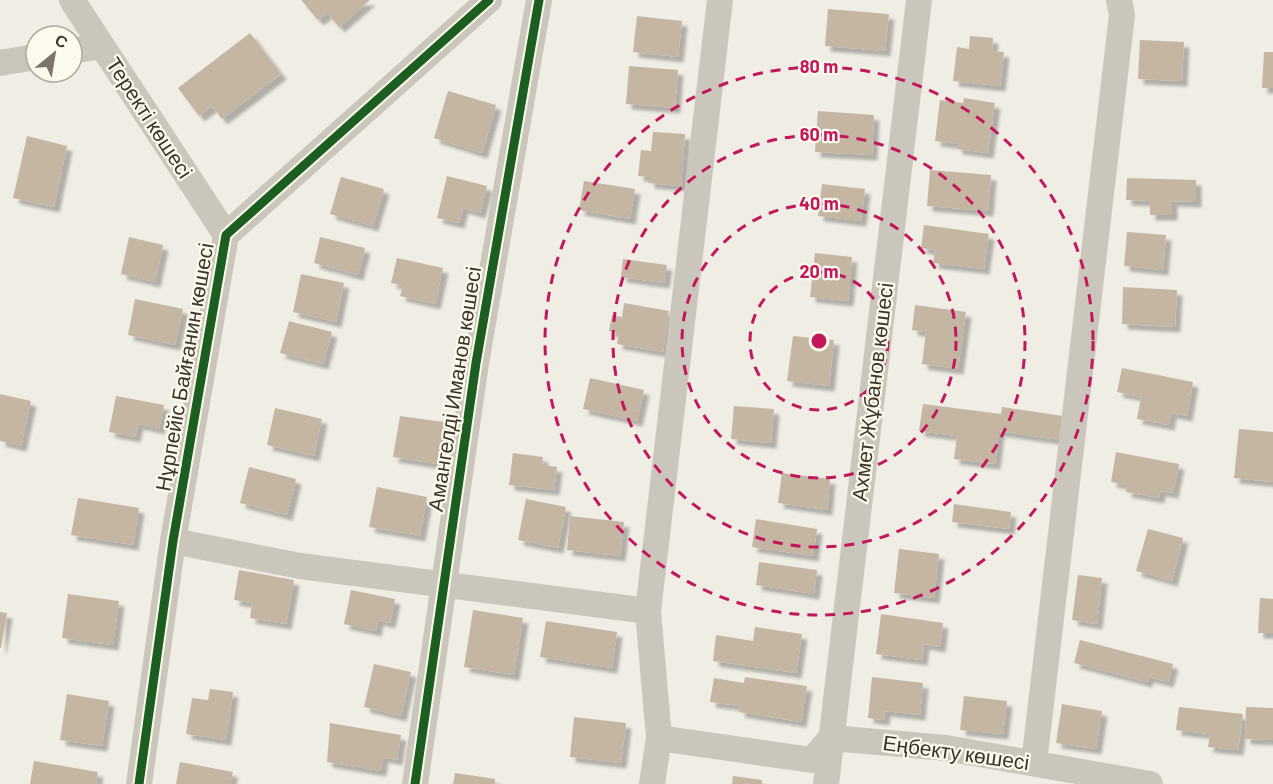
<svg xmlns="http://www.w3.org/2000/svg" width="1273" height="784" font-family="Barlow,sans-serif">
<defs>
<filter id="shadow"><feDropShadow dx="5.5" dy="5.5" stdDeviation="1.5" flood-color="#0004"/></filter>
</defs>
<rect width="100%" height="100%" fill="#f0ede4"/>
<!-- building -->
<path fill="#c5b6a4" filter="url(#shadow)" d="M301 0H370L339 27 327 13 318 20Z
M828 9 889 14 885 51 825 46Z
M637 16 682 21 678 57 633 52Z
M250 33 281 74 222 119 212 106 199 116 178 88Z
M970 36 993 38 992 51 1004 52 1000 86 953 81 957 47 969 49Z
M1140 40 1184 42 1182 81 1138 79Z
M1264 52H1273V88H1262Z
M629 66 678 70 675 108 626 104Z
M448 91 496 105 482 153 434 138Z
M964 98 995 103 988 153 957 149V144L935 141 940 100 963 103Z
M818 111 874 115 872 155 815 152Z
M653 132 685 134 681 186 649 183V177L638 176 641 150 651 151Z
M27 136 67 146 54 207 13 198Z
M930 170 991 175 988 211 927 206Z
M447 176 487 186 480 213 463 208 459 223 437 218Z
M341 177 384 189 373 226 330 214Z
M1127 178 1196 180V202L1172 201V215H1150V201L1126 200Z
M584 181 635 189 630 219 579 210Z
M822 184 865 189 861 221 818 216Z
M924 225 989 234 984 269 933 263 935 250 921 248Z
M1127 232 1166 235 1163 270 1124 266Z
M129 237 163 245 155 282 121 274Z
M320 237 365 248 358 275 314 263Z
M815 253 852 257 848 301 810 297Z
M397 258 443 268 435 304 400 296 403 286 391 283Z
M623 259 667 265 664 283 621 277Z
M301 274 344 283 336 322 293 312Z
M1123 287 1177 290 1175 327 1122 324Z
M135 299 183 309 175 345 128 335Z
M624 303 669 311 663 352 617 344 619 333 609 331 612 315 622 317Z
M915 305 966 312 958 369 922 364 926 332 912 330Z
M289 321 332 332 323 364 280 353Z
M793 336 834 340 829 386 787 381Z
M1122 368 1193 382 1187 416 1171 413 1169 425 1137 419 1141 397 1117 392Z
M590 378 644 390 637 421 583 409Z
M0 394 31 401 21 446 0 441Z
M116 396 164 405 159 429 138 424 135 437 109 432Z
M923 404 1001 414 1002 407 1063 416 1060 440 999 431 995 464 954 459 957 436 919 431Z
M734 406 774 409 771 443 731 439Z
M275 408 322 419 314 456 267 445Z
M400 416 444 422 437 464 393 457Z
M1239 429 1273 432V482L1234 478Z
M1116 452 1179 464 1173 493 1160 491 1159 498 1126 492 1127 485 1111 482Z
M513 453 543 457 542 465 557 467 554 490 509 485Z
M249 467 296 479 287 515 240 503Z
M782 473 830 479 827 510 778 503Z
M377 487 427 497 420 536 369 527Z
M78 498 139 508 133 545 71 535Z
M526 499 566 507 558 548 518 540Z
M954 504 1011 512 1009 529 952 522Z
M570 516 624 522 620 556 567 550Z
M756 519 817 529 813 556 752 547Z
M1148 529 1183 538 1172 581 1136 571Z
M899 549 939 554 934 598 894 593Z
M759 562 817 570 814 594 756 585Z
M239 570 294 580 286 624 250 618 252 603 234 600Z
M1078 575 1102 578 1097 624 1072 620Z
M351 590 395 599 390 623 378 620 376 631 344 624Z
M68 594 119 601 113 645 62 638Z
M1260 598 1273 599V633H1258Z
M473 610 523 618 514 675 464 667Z
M0 612 7 613 1 648H0Z
M881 614 943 623 940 647 924 644 922 660 876 654Z
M546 621 617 632 612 668 540 657Z
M755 627 802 634 796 673 713 661 716 635 753 641Z
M1080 640 1173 664 1168 682 1148 677 1147 682 1074 663Z
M374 664 411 672 401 716 364 707Z
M745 677 807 686 801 722 739 712 740 706 710 702 714 678 744 683Z
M872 677 923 683 920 715 885 711 884 720 868 718Z
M210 689 233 692 226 740 186 734 192 698 208 700Z
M67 694 109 701 102 746 60 740Z
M964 696 1007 701 1003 734 960 730Z
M1062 704 1102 711 1096 749 1056 743Z
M1179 707 1243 714 1238 750 1208 747 1210 734 1176 730Z
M1246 707 1273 708V740L1245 739Z
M574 717 626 723 621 763 570 757Z
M330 723 401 735 397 760 383 757 381 771 327 762Z
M34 761 98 772 96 784H30Z
M180 762 233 772 230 784H176Z
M455 773 495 779V784H453Z
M733 776 762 780V784H732Z"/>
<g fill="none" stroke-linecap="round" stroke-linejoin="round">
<!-- minor -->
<path stroke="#cac6bc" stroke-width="26" d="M72 0 226 235
M72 51 101 46
M0 63 36 57
M173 541 300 566 648 611
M659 738 812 760 831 738 946 748 1150 784
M1034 763 1122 15 1119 0
M139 784 173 541 226 235 489 0
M415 784 476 363 539 0
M652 784 659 738 648 611 720 0
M826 784 919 0"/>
<defs>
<path id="cycleway" d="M139 784 173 541 226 235 489 0
M415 784 476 363 539 0"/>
</defs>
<!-- cycleway casing -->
<use href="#cycleway" stroke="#fcf9ed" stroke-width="13"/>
<!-- cycleway -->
<use href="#cycleway" stroke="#1b5e20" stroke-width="9"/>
</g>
<!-- distance rings -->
<g fill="none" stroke="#c2185b" stroke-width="3" stroke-dasharray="10 8">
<circle cx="819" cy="341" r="69"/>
<circle cx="819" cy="341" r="137"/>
<circle cx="819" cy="341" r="206"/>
<circle cx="819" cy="341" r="274"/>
</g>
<g text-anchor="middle" stroke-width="4.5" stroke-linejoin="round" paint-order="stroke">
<!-- street labels -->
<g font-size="21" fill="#3c342a" stroke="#fcf9ed">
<text transform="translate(149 118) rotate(57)" y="7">Теректі көшесі</text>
<text transform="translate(185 367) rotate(-80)" y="7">Нұрпейіс Байғанин көшесі</text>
<text transform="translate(455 389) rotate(-81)" y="7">Амангелді Иманов көшесі</text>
<text transform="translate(873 392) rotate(-83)" y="7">Ахмет Жұбанов көшесі</text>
<text transform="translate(956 753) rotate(8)" y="7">Еңбекту көшесі</text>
</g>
</g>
<circle cx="819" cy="341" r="9" fill="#c2185b" stroke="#fcf9ed" stroke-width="3"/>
<g font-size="18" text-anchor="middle" font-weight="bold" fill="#c2185b" stroke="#fcf9ed" stroke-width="4.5" stroke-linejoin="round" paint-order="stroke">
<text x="819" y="73">80 m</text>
<text x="819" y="141">60 m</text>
<text x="819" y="210">40 m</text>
<text x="819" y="278">20 m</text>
</g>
<!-- north arrow -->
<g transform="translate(54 54) rotate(30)"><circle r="28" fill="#fcf9ed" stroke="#afaa9f" stroke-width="1.5"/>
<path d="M0-4.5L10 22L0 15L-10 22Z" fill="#7b756b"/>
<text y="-9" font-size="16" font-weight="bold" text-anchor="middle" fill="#3c342a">С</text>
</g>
</svg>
